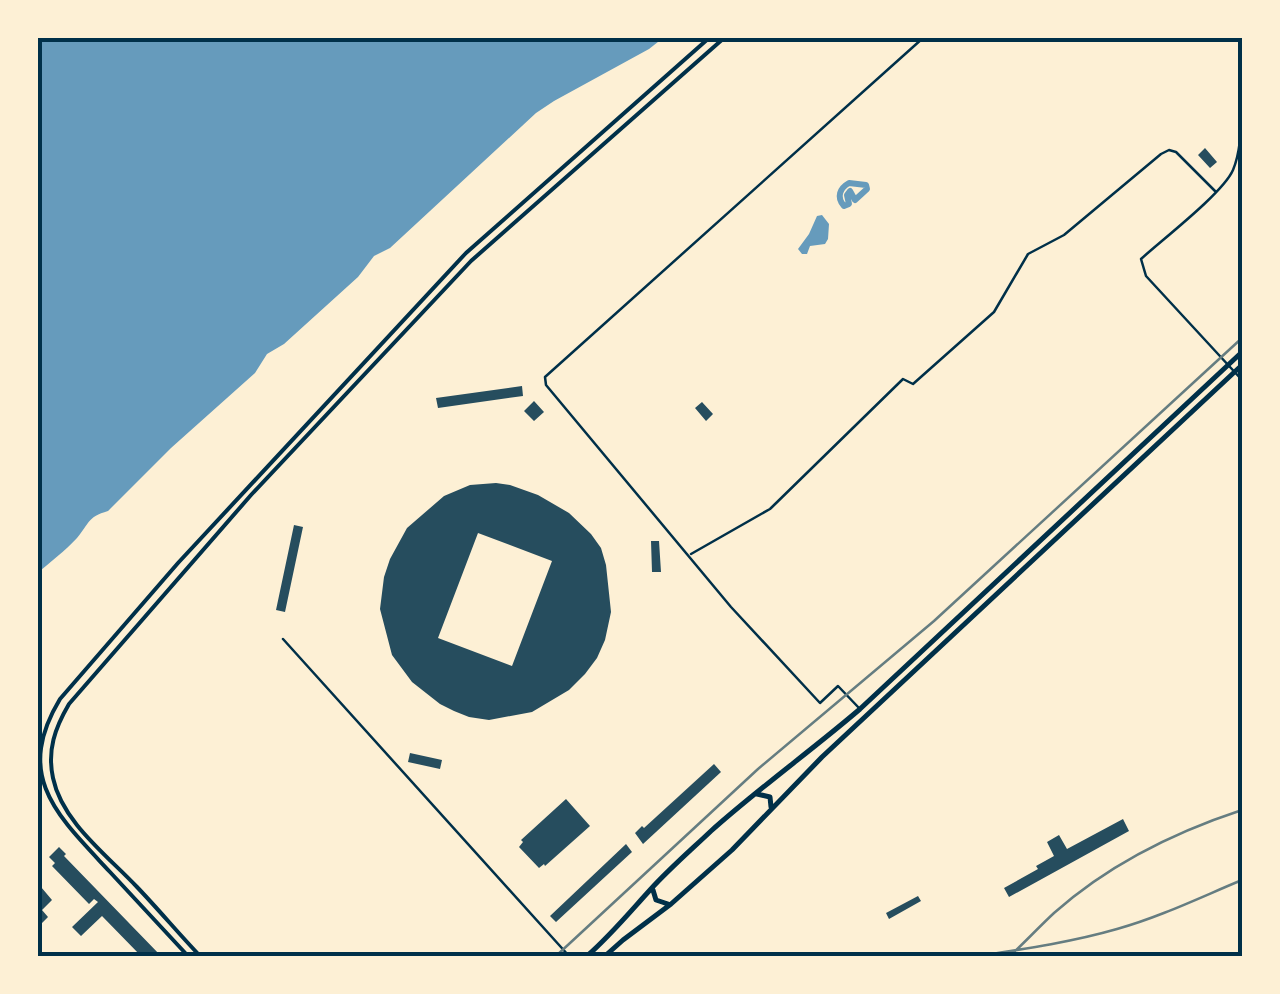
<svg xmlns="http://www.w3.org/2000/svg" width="1280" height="994" font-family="'Alegreya Sans',sans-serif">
<rect width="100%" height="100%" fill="#fdf0d5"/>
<!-- water -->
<path fill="#669bbc" d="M38 38H663L649 49 554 101 536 113 390 248 374 256 358 277 284 344 267 354 255 373 171 448 108 511C87 517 89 524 77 538 65 551 50 562 38 573Z
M822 215 829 224 828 239 825 244 810 246 807 254H802L798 249 809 234 817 216Z"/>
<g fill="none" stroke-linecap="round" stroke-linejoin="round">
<!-- canal -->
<path stroke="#669bbc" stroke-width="6" d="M849 183 866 185 867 189 855 200 850 191 847 195 849 204 844 206C836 197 840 188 849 183Z"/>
</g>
<!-- building -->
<path fill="#264d5e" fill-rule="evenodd" d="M1205 148 1217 162 1210 168 1198 155Z
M522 386 523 396 438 408 436 398Z
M534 401 544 412 534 421 524 411Z
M702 402 713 414 706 421 695 408Z
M496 483 510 485 538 495 569 513 591 534 601 548 606 565 611 612 605 640 597 658 585 674 569 690 532 712 489 720 469 717 454 711 440 704 412 682 392 655 380 609 384 577 390 559 407 528 444 496 470 485ZM478 533 552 561 512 666 438 638Z
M294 525 303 527 285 612 276 610Z
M651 541H659L661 572H652Z
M410 753 442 760 440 769 408 762Z
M714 764 721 772 643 844 635 833 642 826 644 828Z
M566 799 590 826 545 866 544 864 539 868 519 847 523 842 521 840Z
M1123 819 1129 831 1009 897 1004 888 1038 869 1036 866 1054 856 1047 842 1059 835 1067 849Z
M626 844 632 852 556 922 550 916Z
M59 847 66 854 64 856 161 956H141L102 916 81 936 72 927 98 902 94 899 89 904 52 866 55 863 49 857Z
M41 887 52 900 42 910 48 917 38 927V890Z
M918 896 921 901 889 919 886 913Z"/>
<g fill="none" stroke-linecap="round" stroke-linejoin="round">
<!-- minor -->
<path stroke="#003049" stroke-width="2.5" d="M1242 107C1241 127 1241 151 1233 170 1223 193 1163 239 1141 259L1146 276 1242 380
M691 554 770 509 903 379 913 384 994 312 1028 254 1064 235 1161 154 1169 150 1176 152 1216 192
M283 639 569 956
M859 708 838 686 820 703 731 607 546 385 545 377 923 38"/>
<!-- secondary -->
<path stroke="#003049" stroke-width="4" d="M188 956C162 928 136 900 110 872 58 816 13 777 60 699L178 563 466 253 709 38
M200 956C179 934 159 910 137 887 108 856 62 822 53 778 47 750 55 728 69 704L251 495 471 261 724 38"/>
<!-- primary -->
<path stroke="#003049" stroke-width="5" d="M757 794 770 797 771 807
M653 890 656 900 668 904
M587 956C610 936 629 913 650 890 669 869 691 850 711 831 759 788 811 751 860 709L1242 352
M605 956 623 940 671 904 732 850 822 757 1242 365"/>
<!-- tram -->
<path stroke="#657d81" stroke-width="2.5" d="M556 956 758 769 934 621 1242 338"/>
<!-- rail -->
<path stroke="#657d81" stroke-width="2.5" d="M978 956C1024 949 1072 942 1117 929 1160 917 1201 897 1242 880
M1010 956C1025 942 1039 927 1054 913 1108 865 1175 832 1242 810"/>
</g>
<!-- border -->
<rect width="1280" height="994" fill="none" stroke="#fdf0d5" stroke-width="80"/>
<rect x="40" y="40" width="1200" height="914" fill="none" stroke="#003049" stroke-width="4"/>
</svg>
